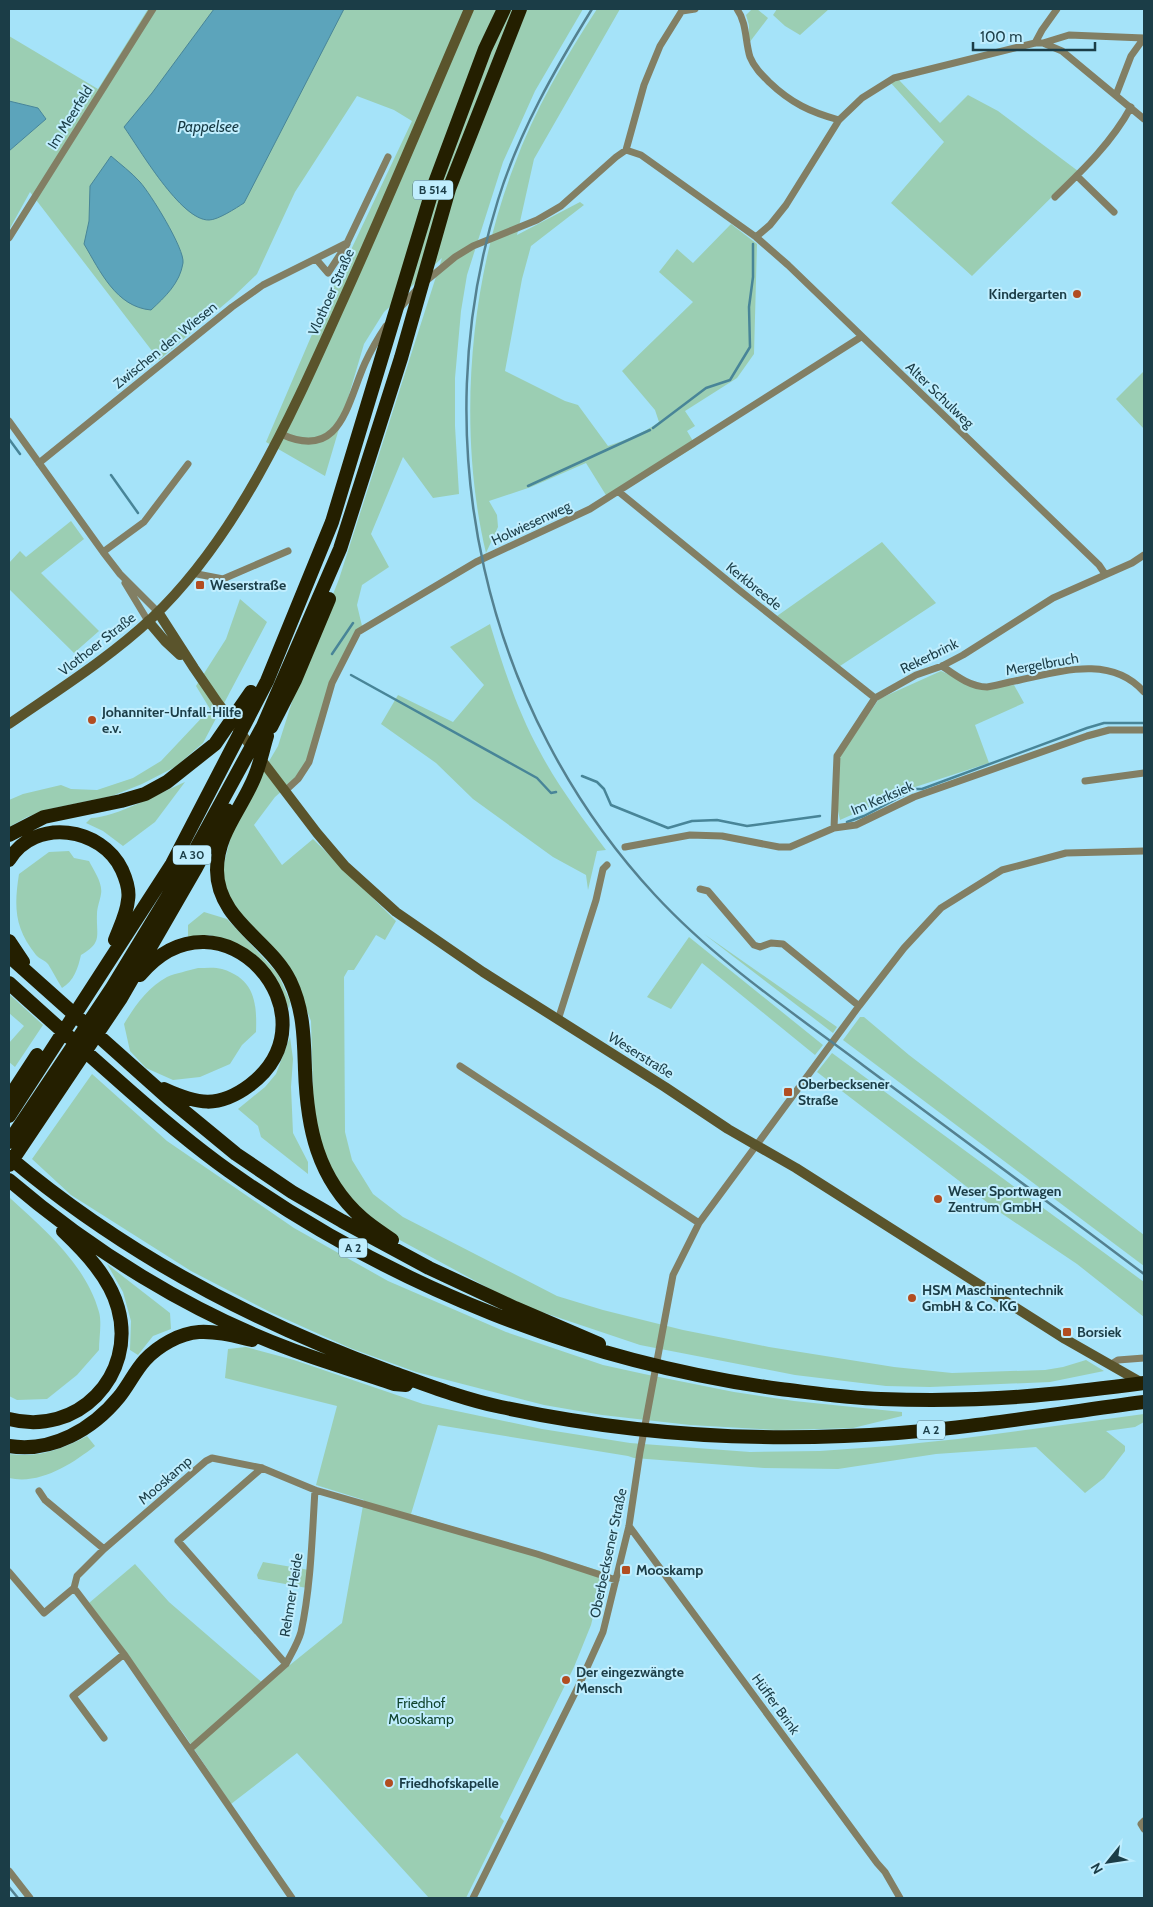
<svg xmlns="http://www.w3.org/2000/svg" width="1153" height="1907" font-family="Cabin,sans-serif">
<rect width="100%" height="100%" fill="#a5e3f9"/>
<!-- green -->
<path fill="#9bceb3" d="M148 9H583L535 91 503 162 467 275 461 311 455 378V426L459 494 433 498 403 457 371 534 389 567 362 585 357 605 362 626 341 661 308 757 298 777 275 797 254 825 282 865 313 839 396 921 385 940 376 935 354 970H348L344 977 345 1132 352 1160 373 1194 403 1217 557 1296 603 1310 683 1330 769 1347 894 1367 952 1373 1045 1370 1063 1367 1086 1360 1104 1371 1050 1382 930 1387 886 1386 795 1375 640 1345 518 1304 385 1232 350 1200 331 1169 314 1127 311 1021 295 981 243 919 228 896 222 871 236 817 278 746 297 686 339 579 442 258 384 312 364 344 325 476 266 442 322 311 412 121 394 110 357 96 295 192 257 274 233 297 159 360 30 192 9 230V151L46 119 38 108 9 101V36L98 89Z
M597 9H620L534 159 517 235 580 202 584 205 531 246 522 279 505 371 565 401 578 405 608 446C628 439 642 434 659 422L655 410 622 371 693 302 659 272 677 249 693 263 731 224 757 244 754 354 737 378 685 411 695 426 687 431 696 446 609 500 586 463 531 487 489 501 497 515 498 527 486 553C457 431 469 283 514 166 534 111 565 58 597 9Z
M752 9H757L768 18 749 43V25L746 15Z
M777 9H829L800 35 785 26 773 15Z
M899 80 940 123 968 95 998 111 1078 171 972 276 891 203 944 142 890 82Z
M1144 371V429L1116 399Z
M71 521 84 539 41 573 99 631 74 653 9 589V563L20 551 26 557Z
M882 542 936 603 840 666 777 616Z
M240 599 267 622 203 743 175 767 142 784 112 796 49 809 27 817 9 827V800L23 794 61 785 71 789 97 790 133 778 161 761 210 709 196 686 226 639Z
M490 624C503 667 518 712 540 752 558 786 583 819 606 850L597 851 588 890 586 875 553 857 473 799 436 763 381 724 398 695 453 722 484 685 450 647Z
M941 671 981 689 1014 685 1024 703 975 725 989 763 912 788 840 820 834 792 839 757 879 699Z
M185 782 155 822 123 846 103 831 86 823 91 818C114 818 162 792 185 782Z
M69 851 74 858 89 861C94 871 103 883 101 894 100 901 97 907 97 914 96 936 103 942 81 955 78 968 74 981 62 988 57 980 53 972 48 964 45 960 39 959 36 955 14 928 14 906 19 874L49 852Z
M204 912 227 919 259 953 278 974 290 1001 289 1009 277 980 261 961 232 941 209 935 188 938V925Z
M704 934 837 1027 833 1033Z
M689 937 823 1045 815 1055 702 963 671 1009 647 997Z
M198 968C206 968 215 967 222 969 255 979 257 1003 256 1032L242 1045 230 1064 200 1077 173 1080 146 1068 130 1051 124 1024C134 1007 148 987 167 977 176 973 188 971 198 968Z
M9 994 43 1025 15 1067 9 1062V1043L24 1026 9 1013Z
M860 1017H864L909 1055 1144 1235V1266L843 1040Z
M290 1037 293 1059 291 1087 293 1133 308 1162V1174L261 1137 258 1126 238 1109 265 1087 276 1074Z
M832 1053 1144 1282V1317L1077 1264 1001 1213 817 1072Z
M92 1074 167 1141 294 1228 388 1281 506 1332 603 1365 644 1374 734 1392 794 1401 902 1412V1416L853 1428 820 1429 776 1430 690 1425 602 1415 544 1405 416 1372 350 1348 270 1312 191 1271 71 1195 32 1159Z
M10 1198C45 1230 86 1265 99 1312 102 1323 99 1338 99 1350L77 1375 47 1399 17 1400 9 1396V1200Z
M107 1264 170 1313 171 1329 153 1336 138 1355 130 1350 131 1321 123 1292Z
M246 1347 294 1360 423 1404 542 1429 630 1443 750 1452 820 1451 889 1446 958 1439 1144 1414V1422L1135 1427 1106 1431 1125 1446V1451L1104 1478 1085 1493 1036 1447 936 1454 838 1469 764 1468 634 1458 628 1456 438 1425 411 1514 604 1572 602 1579 606 1585 601 1584 591 1625 574 1667 500 1817 504 1821 466 1898H429L297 1753 231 1804 184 1734 89 1603 135 1564 169 1602 265 1685 342 1623 364 1500 316 1485 337 1406 225 1378 228 1349Z
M87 1436 95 1446C72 1464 40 1485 9 1478V1454C38 1458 61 1450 87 1436Z
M263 1562 309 1570 307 1588 258 1579 257 1575Z"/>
<!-- water -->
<path fill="#5ca4bb" stroke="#488598" d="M214 9H344L244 203C236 208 218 220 209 220 181 221 139 148 124 127L152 93Z
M9 101 38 108 46 119 9 151Z
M111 156C120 164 131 172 140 182 150 193 185 249 183 263 180 283 165 297 151 310 116 307 100 271 84 244L89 221 90 186Z"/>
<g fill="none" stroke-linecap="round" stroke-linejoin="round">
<!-- stream -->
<path stroke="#488598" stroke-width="2.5" d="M653 428 706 388 730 380 750 347 749 307 753 277V244
M9 439 20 454
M111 475 138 513
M528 486 650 430
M332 654 353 623
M351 675 537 778 551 793 556 792
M582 776 597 782 604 789 611 805 668 828 692 821 717 820 747 826 820 816
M847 822 864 816 915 789H922L1087 728 1104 723H1144"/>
<!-- street -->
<path stroke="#827f64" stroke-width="7" d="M737 9C747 23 745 41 750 57 754 67 761 74 769 82 791 103 810 112 839 120
M682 11 695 9
M1035 43 1042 30 1057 9
M1043 43 1069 35 1144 38
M1116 95 1131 56 1144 38
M626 150 641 155 756 237 788 265 1099 565 1105 574
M1077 176 1114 212
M1055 197C1084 169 1112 142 1131 107
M756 237 770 225 786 205 839 120 862 98 894 78 1035 43H1043L1062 51 1144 119
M9 238 153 9
M316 259 328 273 347 244
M426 281 455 257 473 246 537 220 561 206 616 157 626 150 644 85 660 46 683 9
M400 308 418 288
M9 421 103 552 120 574 158 612
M281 434C341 462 347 403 365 363 371 350 378 338 386 326
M39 463 232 307 263 285 347 243 388 157
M619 492 739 590 875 698
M103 552 144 522 188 464
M192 573 223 579 288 551
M125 583 148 621
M942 666C955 675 970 687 987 687 994 686 1002 684 1010 682 1053 674 1109 652 1144 692
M1085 781 1144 773
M285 791 298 779 309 762 332 683 358 632 476 562 590 509 861 337
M834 828 837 756 875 698 916 675 942 666 963 655 1053 598 1132 563 1144 555
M625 847 690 835 722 836 779 847H790L834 828 856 825 914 797 1087 736 1109 730H1144
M700 889 708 891 754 945 760 947 771 943 783 944 859 1006
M558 1020 596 900 603 869 607 865
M460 1066 699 1223
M1110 1365 1118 1360 1144 1358
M262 1468 178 1541 286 1664
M39 1491 45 1500 104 1549
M629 1526 877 1863 885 1872 900 1898
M9 1572 44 1613 74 1588
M104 1738 73 1696 124 1654
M190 1749 286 1664C291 1654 298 1643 301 1632 311 1586 312 1537 315 1490
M1144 1821 1141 1824 1144 1829
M9 1871 30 1898
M292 1898 124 1654 74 1588 77 1576 104 1549 206 1461 212 1458 262 1468 315 1490 537 1554 616 1580
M473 1898 579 1685 603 1632 629 1526 640 1452 673 1275 699 1223 859 1006 904 948 941 908 1002 870 1066 853 1144 851"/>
<!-- secondary -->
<path stroke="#5a542c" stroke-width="10" d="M158 612 194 668 218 703 317 833 345 866 396 912 483 972 665 1087 728 1129 796 1168 1065 1339 1144 1384
M148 621 165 641 180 655
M9 724C58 690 108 659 152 618 238 536 291 416 339 309 384 210 426 109 469 9"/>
<!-- highway -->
<path stroke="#241f00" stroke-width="14" d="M271 727 295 680 329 599
M267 736C263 749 260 764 255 776 242 809 217 833 217 870 217 920 271 941 290 981 304 1010 304 1040 305 1070 307 1127 317 1178 362 1218 371 1226 382 1233 392 1240
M9 835 44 817 121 801 145 794 167 782 215 744 251 692
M9 860C35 817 102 827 122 870 126 879 130 890 128 900 127 913 120 927 115 940
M9 941 23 962
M9 956 168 1098 236 1154 292 1192 342 1221 429 1268 515 1308 599 1344
M140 975C221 879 341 1016 250 1085 218 1109 197 1104 164 1089
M9 983C43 1014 78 1045 112 1075 150 1109 188 1142 229 1171 393 1287 582 1362 780 1389 814 1393 847 1398 881 1399 937 1401 994 1400 1050 1394 1082 1391 1113 1387 1144 1383
M9 1098 37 1055
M9 1116 172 864 267 681 332 522 433 188 485 49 504 9
M9 1142 112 988 187 865 263 726 340 549 401 358 449 189 520 9
M9 1157C123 1253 252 1322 391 1372 427 1385 463 1399 501 1407 613 1431 729 1441 844 1436 944 1433 1044 1415 1144 1402
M9 1165 121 998 196 868 227 810
M9 1180C91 1250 188 1311 290 1349 324 1362 360 1372 394 1384L406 1385
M9 1419C77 1437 137 1376 118 1308 110 1278 85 1252 63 1231
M9 1446C52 1453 93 1429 119 1397 128 1386 135 1371 145 1360 158 1346 180 1333 199 1332 217 1331 235 1336 252 1340"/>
<!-- rail -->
<path stroke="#548190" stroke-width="2.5" d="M592 9C555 69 519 132 498 200 423 440 484 711 655 895 716 961 792 1012 864 1066 957 1135 1051 1204 1144 1274
M9 1887 18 1898"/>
</g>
<!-- markers -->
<g fill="#b24d21" stroke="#c0eefe" stroke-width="2">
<circle cx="1077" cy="294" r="5"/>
<rect x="195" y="580" width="10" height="10" rx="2.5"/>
<circle cx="92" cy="720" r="5"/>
<rect x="783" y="1087" width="10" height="10" rx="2.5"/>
<circle cx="938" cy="1199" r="5"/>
<circle cx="912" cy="1298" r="5"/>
<rect x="1062" y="1327" width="10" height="10" rx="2.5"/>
<rect x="621" y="1565" width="10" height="10" rx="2.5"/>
<circle cx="566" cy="1680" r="5"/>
<circle cx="389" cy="1783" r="5"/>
</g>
<g text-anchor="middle" stroke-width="4" stroke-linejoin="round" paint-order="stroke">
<!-- shield labels -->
<g fill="#c0eefe" stroke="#4c727e" stroke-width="1">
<rect x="413" y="180.5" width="40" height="19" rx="4"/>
<rect x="173" y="845.5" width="38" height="19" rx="4"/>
<rect x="339" y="1238.5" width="28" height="19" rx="4"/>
<rect x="917" y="1420.5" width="28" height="19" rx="4"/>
</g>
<g font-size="12" font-weight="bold" fill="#1b3d47">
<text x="433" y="194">B 514</text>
<text x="192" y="859">A 30</text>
<text x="353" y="1252">A 2</text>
<text x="931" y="1434">A 2</text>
</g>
<!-- street labels -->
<g font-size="14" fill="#1b3d47" stroke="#c0eefe">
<text transform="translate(70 117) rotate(-58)" y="5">Im Meerfeld</text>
<text transform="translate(331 292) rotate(-66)" y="5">Vlothoer Straße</text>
<text transform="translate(165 345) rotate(-39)" y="5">Zwischen den Wiesen</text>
<text transform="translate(940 395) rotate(44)" y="5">Alter Schulweg</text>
<text transform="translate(531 523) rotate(-25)" y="5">Holwiesenweg</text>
<text transform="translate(754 586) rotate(39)" y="5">Kerkbreede</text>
<text transform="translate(97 644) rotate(-38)" y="5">Vlothoer Straße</text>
<text transform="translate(929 656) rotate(-26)" y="5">Rekerbrink</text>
<text transform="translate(1042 664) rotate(-10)" y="5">Mergelbruch</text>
<text transform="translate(882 798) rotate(-23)" y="5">Im Kerksiek</text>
<text transform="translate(641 1055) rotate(32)" y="5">Weserstraße</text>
<text transform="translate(165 1480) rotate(-41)" y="5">Mooskamp</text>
<text transform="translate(608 1553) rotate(-78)" y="5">Oberbecksener Straße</text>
<text transform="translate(291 1595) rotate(-81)" y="5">Rehmer Heide</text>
<text transform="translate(776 1704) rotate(54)" y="5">Hüffer Brink</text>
</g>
<!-- poi labels -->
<g font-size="14" font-weight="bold" fill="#1b3d47" stroke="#c0eefe" text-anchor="start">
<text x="1067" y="299" text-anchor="end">Kindergarten</text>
<text x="210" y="590">Weserstraße</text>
<text x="102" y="717">Johanniter-Unfall-Hilfe<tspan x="102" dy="16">e.v.</tspan></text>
<text x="798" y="1089">Oberbecksener<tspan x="798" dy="16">Straße</tspan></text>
<text x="948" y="1196">Weser Sportwagen<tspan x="948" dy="16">Zentrum GmbH</tspan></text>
<text x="922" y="1295">HSM Maschinentechnik<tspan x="922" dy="16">GmbH &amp; Co. KG</tspan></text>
<text x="1077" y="1337">Borsiek</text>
<text x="636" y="1575">Mooskamp</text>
<text x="576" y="1677">Der eingezwängte<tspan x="576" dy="16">Mensch</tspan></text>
<text x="399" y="1788">Friedhofskapelle</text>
</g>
<!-- park labels -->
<g font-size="14" fill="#10442e" stroke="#c0eefe">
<text x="421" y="1708">Friedhof<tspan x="421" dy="16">Mooskamp</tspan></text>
</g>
<!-- water labels -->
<g font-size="15" font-style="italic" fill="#163943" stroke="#c0eefe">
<text x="208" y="132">Pappelsee</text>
</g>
</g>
<!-- border -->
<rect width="1153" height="1907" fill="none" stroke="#1b3d47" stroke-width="20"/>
<!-- north arrow -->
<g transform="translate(1108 1862) rotate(240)" stroke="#c0eefe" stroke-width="4" paint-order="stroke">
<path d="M0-4L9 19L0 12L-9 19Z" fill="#1b3d47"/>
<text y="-8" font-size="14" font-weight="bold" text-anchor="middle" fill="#1b3d47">N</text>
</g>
<!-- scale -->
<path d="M973 42v8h122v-8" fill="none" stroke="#1b3d47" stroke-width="2.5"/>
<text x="980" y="42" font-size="15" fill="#1b3d47" stroke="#c0eefe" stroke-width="4" paint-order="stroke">100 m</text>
</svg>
